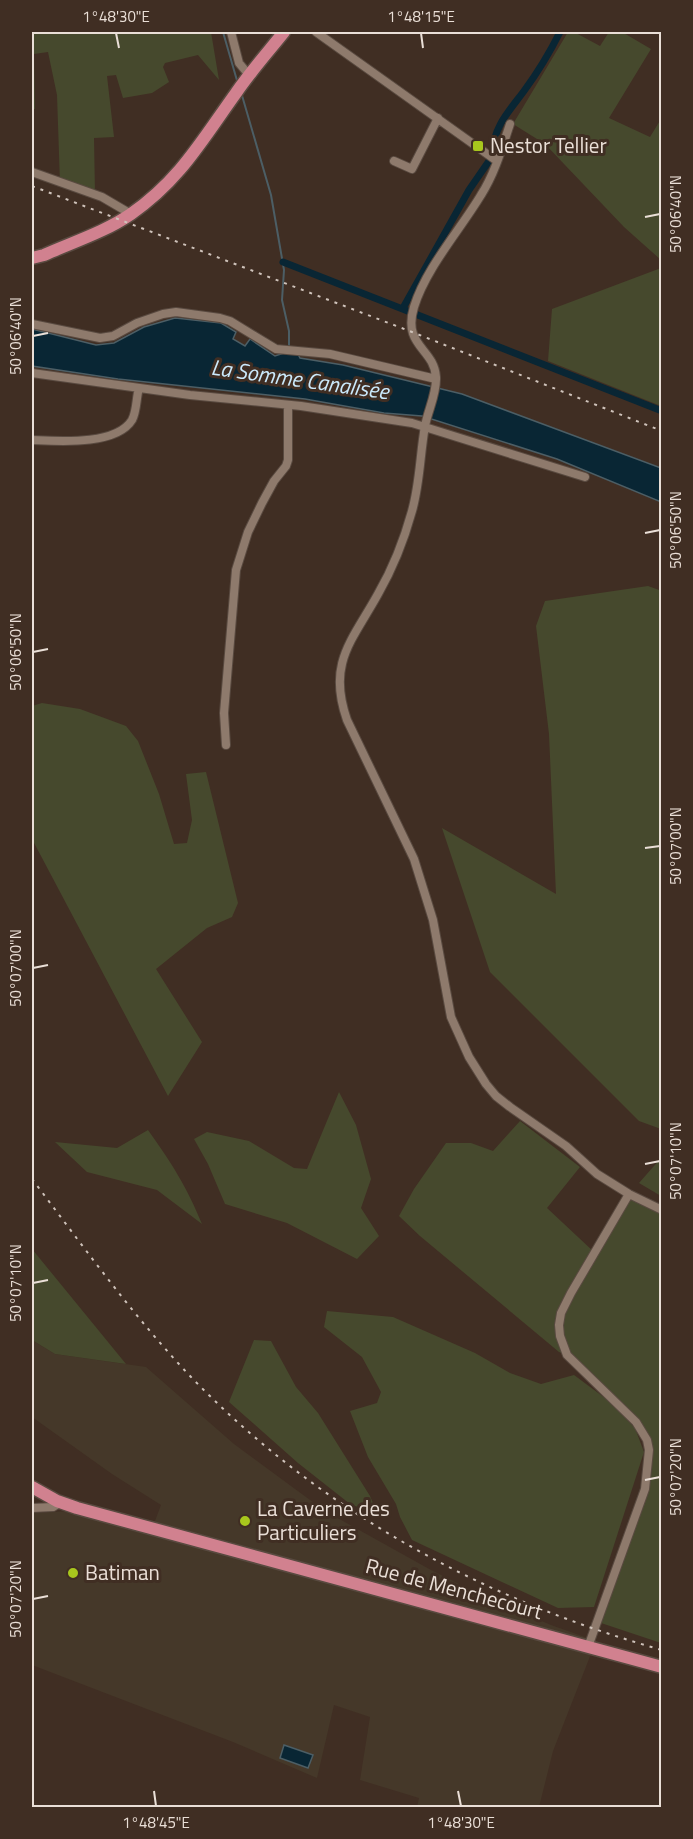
<svg xmlns="http://www.w3.org/2000/svg" width="693" height="1839" font-family="'Titillium Web',sans-serif">
<rect width="100%" height="100%" fill="#402e23"/>
<!-- industrial -->
<path fill="#453829" d="M32 1340 55 1354 146 1367 234 1444 325 1511 431 1570 487 1598 551 1625 596 1641 553 1751 539 1807H417L419 1798 360 1780 370 1717 334 1705 317 1778 233 1742 32 1665V1513L70 1511 155 1521 161 1505 112 1474 32 1417Z"/>
<!-- green -->
<path fill="#46492d" d="M32 32H211L219 80 198 55 165 63 163 67 169 82 152 93 123 98 116 75 107 76 114 137 94 138 95 194 60 183 57 95 48 52 34 54 35 109H32Z
M568 32H574L600 46 609 32H622L651 49 609 118 650 137 661 119V260L624 227 545 144 513 124Z
M661 268V406L548 361 552 309Z
M648 586 662 591 661 1129 639 1121 490 972 442 828 556 894 549 734 536 626 545 601Z
M42 703 80 709 126 726 138 741 159 794 174 844 187 843 192 820 186 774 206 772 238 903 232 917 207 928 156 969 202 1042 168 1096 32 839V706Z
M339 1092 356 1125 371 1179 361 1208 379 1236 357 1259 287 1223 225 1204 208 1164 194 1139 207 1132 249 1141 294 1168 307 1169Z
M520 1121 580 1167 547 1208 594 1252 629 1194 661 1210V1643L598 1622 640 1501 649 1450 636 1422 567 1355 559 1352 420 1236 399 1216 414 1189 446 1143H471L493 1151Z
M148 1130C171 1162 187 1187 202 1224L157 1190 87 1172 55 1142 117 1148Z
M661 1158V1196L639 1183Z
M32 1249 126 1364 55 1354 32 1340Z
M327 1311 393 1317 475 1353 510 1373 541 1384 574 1375 609 1401 635 1428 644 1452 594 1607 558 1608 412 1540 400 1517 396 1504 368 1457 350 1411 377 1403 381 1392 362 1357 324 1327Z
M254 1340 271 1341 296 1387 318 1413 370 1496 378 1515 350 1504 298 1463 229 1402Z"/>
<!-- water -->
<path fill="#092634" stroke="#4c5e65" stroke-width="1.5" d="M175 318 221 323 236 332 233 339 245 346 250 339 275 356 284 353 298 354 300 358 343 365 462 394 661 468V502L557 459 422 416 384 413 305 399 118 379 32 366V329L96 345 114 343 144 327Z
M284 1745 313 1755 308 1768 280 1758Z"/>
<g fill="none" stroke-linecap="round" stroke-linejoin="round">
<!-- stream -->
<path stroke="#4c5e65" stroke-width="2" d="M223 32 238 84
M241 92 271 195 284 270 282 300 289 331V349"/>
<!-- canal -->
<path stroke="#092634" stroke-width="7" d="M493 152C493 127 510 110 524 91 538 72 550 52 560 32
M283 262 662 411
M403 308 469 190 489 161"/>
<defs>
<path id="street" d="M231 32 239 63 249 75
M316 32 497 161
M510 124C502 148 495 173 481 195 460 230 426 268 414 307 402 346 434 348 436 377 437 393 428 410 425 426 420 454 420 483 412 511 404 540 393 568 378 594 352 641 327 663 347 720L414 859 433 920 451 1017 469 1057 486 1084 496 1096 510 1107 566 1146 597 1174 629 1194 662 1210
M394 161 412 169 438 118
M32 172 102 197 131 214
M32 324 100 338 113 336 137 323 163 314 176 312 220 318 230 321 276 349 330 354 436 379
M32 373 190 395 301 406 412 423 585 477
M32 440C57 441 116 446 132 420 137 411 136 398 139 388
M226 745 224 713 236 570 248 532 262 503 274 481 286 466 288 460V405
M32 1508 53 1507 61 1502
M588 1647 645 1489 649 1450 647 1440 636 1422 567 1355 560 1336 559 1325 561 1313 571 1293 629 1194"/>
<path id="primary" d="M32 258 44 255C73 242 105 232 131 214 180 180 202 140 236 93 251 71 268 52 284 32
M32 1487 57 1501 77 1508 662 1667"/>
</defs>
<!-- street casing -->
<use href="#street" stroke="#594a40" stroke-width="10"/>
<!-- primary casing -->
<use href="#primary" stroke="#594a40" stroke-width="15"/>
<!-- street -->
<use href="#street" stroke="#8e7a6c" stroke-width="8"/>
<!-- primary -->
<use href="#primary" stroke="#d1818f" stroke-width="12"/>
<!-- rail -->
<path stroke="#cfc3bb" stroke-width="2" stroke-dasharray="3 6" stroke-linecap="butt" d="M32 186 412 332 662 431
M32 1179C83 1246 133 1316 191 1377 320 1511 484 1600 662 1650"/>
</g>
<!-- ticks -->
<path fill="none" stroke="#eadfd7" stroke-width="2" d="M116 33 119 48M421 33 423 48M645 217 660 214M33 336 48 333M645 533 660 530M33 652 48 649M645 848 660 846M33 968 48 965M645 1164 660 1161M33 1283 48 1280M645 1480 660 1477M33 1599 48 1596M154 1791 156 1806M458 1791 461 1806"/>
<!-- markers -->
<g fill="#a8c71d" stroke="#402e23" stroke-width="2">
<rect x="472" y="140" width="12" height="12" rx="3"/>
<circle cx="245" cy="1521" r="6"/>
<circle cx="73" cy="1573" r="6"/>
</g>
<g text-anchor="middle" stroke-width="6" stroke-linejoin="round" paint-order="stroke">
<!-- poi labels -->
<g font-size="21" fill="#eadfd7" stroke="#402e23" text-anchor="start">
<text x="490" y="153">Nestor Tellier</text>
<text x="257" y="1516">La Caverne des<tspan x="257" dy="24">Particuliers</tspan></text>
<text x="85" y="1580">Batiman</text>
</g>
<!-- street labels -->
<g font-size="21" fill="#eadfd7" stroke="#402e23">
<text transform="translate(454 1589) rotate(15)" y="7">Rue de Menchecourt</text>
</g>
<!-- water labels -->
<g font-size="22" font-style="italic" fill="#cbeafc" stroke="#402e23">
<text transform="translate(300 379) rotate(8)" y="8">La Somme Canalisée</text>
</g>
</g>
<!-- border -->
<rect width="693" height="1839" fill="none" stroke="#402e23" stroke-width="66"/>
<rect x="33" y="33" width="627" height="1773" fill="none" stroke="#eadfd7" stroke-width="2"/>
<g font-size="15" text-anchor="middle" fill="#eadfd7">
<text x="116" y="22">1°48'30"E</text>
<text x="421" y="22">1°48'15"E</text>
<text transform="translate(676 214) rotate(-90)" y="5">50°06'40"N</text>
<text transform="translate(16 336) rotate(-90)" y="5">50°06'40"N</text>
<text transform="translate(676 530) rotate(-90)" y="5">50°06'50"N</text>
<text transform="translate(16 652) rotate(-90)" y="5">50°06'50"N</text>
<text transform="translate(676 846) rotate(-90)" y="5">50°07'00"N</text>
<text transform="translate(16 968) rotate(-90)" y="5">50°07'00"N</text>
<text transform="translate(676 1161) rotate(-90)" y="5">50°07'10"N</text>
<text transform="translate(16 1283) rotate(-90)" y="5">50°07'10"N</text>
<text transform="translate(676 1477) rotate(-90)" y="5">50°07'20"N</text>
<text transform="translate(16 1599) rotate(-90)" y="5">50°07'20"N</text>
<text x="156" y="1828">1°48'45"E</text>
<text x="461" y="1828">1°48'30"E</text>
</g>
</svg>
